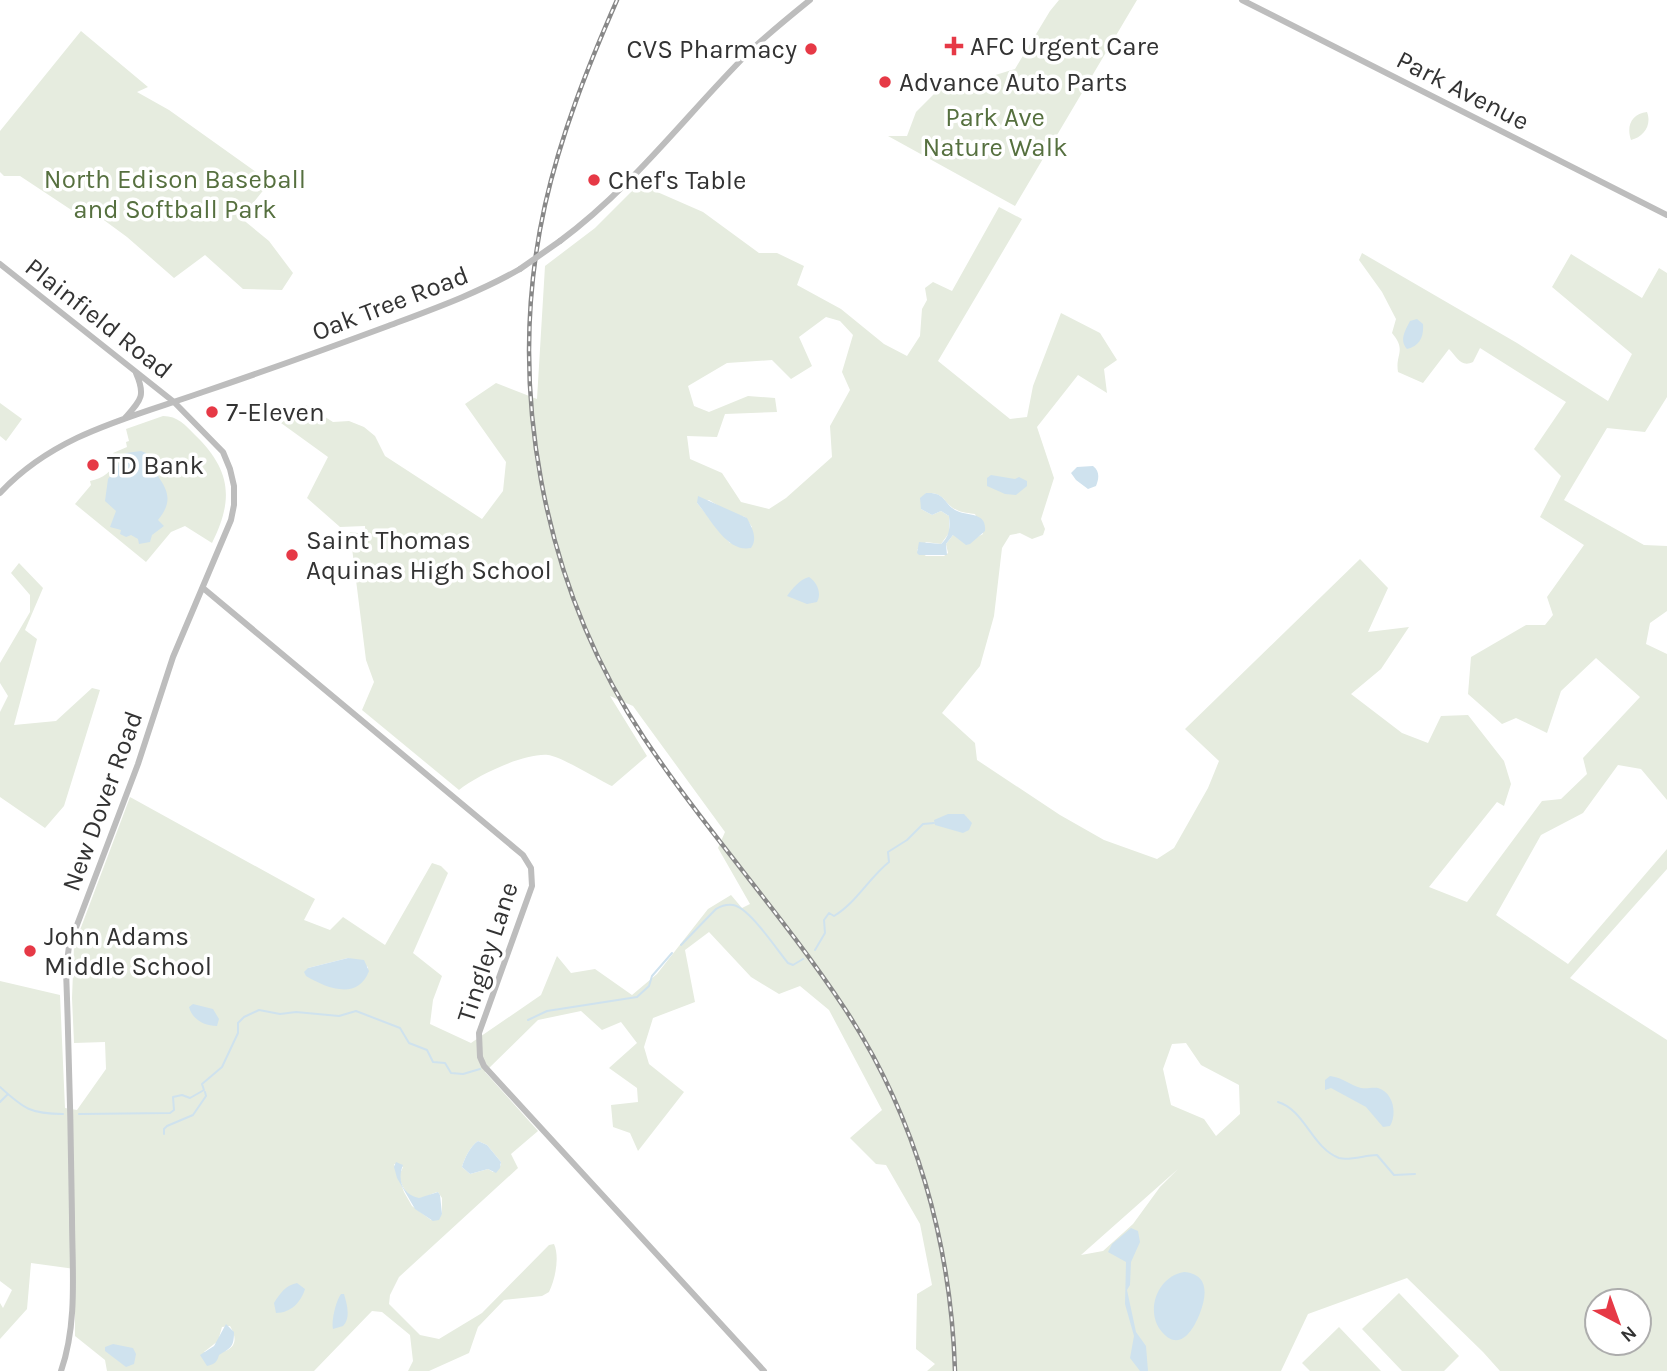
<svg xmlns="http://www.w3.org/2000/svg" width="1667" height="1371" font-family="Karla,sans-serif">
<rect width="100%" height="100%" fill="#fff"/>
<!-- green -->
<path fill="#e6ecdf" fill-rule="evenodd" d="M1059 0H1137L1015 206 888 136H907L916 112 945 83 979 80 1015 69 1050 11Z
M81 31 148 87 137 92 169 110 270 182 241 218 269 241 293 273 282 290 243 289 205 255 174 278 127 237 97 215 85 219 20 176H4L0 172V131Z
M1647 112C1652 125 1644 137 1631 140 1626 125 1632 114 1647 112Z
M639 184 703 212 759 253H777L804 266 797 285 841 309 884 344 907 356 920 336 922 309 927 300 925 288 933 282 952 291 999 207 1022 219 938 361 1010 419 1027 417 1033 386 1061 313 1100 333 1117 360 1104 369 1107 393 1078 375 1037 427 1054 478 1041 519 1045 529 1043 535 1032 539 1020 533 1010 535 1002 548 994 616 980 666 942 713 975 743 977 760 1060 815 1104 840 1157 859 1174 848 1208 788 1219 761 1185 729 1360 559 1388 588 1368 632 1409 627 1381 669 1351 694 1402 733 1428 743 1441 716 1468 715 1504 761 1511 784 1504 806 1497 802 1429 887 1467 902 1542 801 1561 799 1587 774 1583 758 1640 697 1596 658 1561 691 1547 733 1516 718 1502 724 1468 694 1471 657 1526 625H1545L1553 615 1547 597 1584 545 1540 517 1561 476 1534 449 1566 402 1480 348 1473 362C1461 368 1457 357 1449 349L1423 383 1398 372C1395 354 1407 351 1392 333L1396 319 1382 292 1359 260 1362 253 1517 343 1608 401 1632 354 1552 287 1571 254 1642 298 1659 268 1667 273V397L1645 432 1607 428 1564 500 1644 545 1667 546V611L1650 623 1646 644 1667 654V800L1641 769 1618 765 1583 813 1541 835 1496 915 1568 964 1667 849V869L1570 978 1667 1040V1371H1500L1483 1352 1407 1278 1308 1314 1281 1371H927L935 1364 916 1349 917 1294 932 1285 920 1224 886 1165 876 1164 850 1138 882 1110 829 1010 800 986 779 994 751 977 709 932 685 950 695 1002 653 1018 644 1047 649 1064 684 1092 638 1151 630 1133 613 1127 611 1105 638 1102 637 1088 609 1068 637 1043 621 1022 602 1030 581 1011 538 1020 485 1072 538 1131 511 1154 518 1168 399 1277 390 1295 389 1304 420 1335 439 1339 482 1313 549 1245 554 1244C560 1257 555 1280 549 1292L542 1296 504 1300 478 1327 469 1353 429 1371H408L413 1361 410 1335 382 1312 372 1311 314 1371H107L105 1360 75 1336V1269L31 1263 27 1309 0 1339V1303L3 1308 12 1290 0 1281V981L60 995 65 1108 77 1110 106 1069 105 1042 74 1043 72 998 74 946 130 797 315 899 304 920 330 930 343 917 385 945 432 863 441 866 448 873 413 953 442 976 433 1000 430 1024 471 1043 541 995 557 956 571 973 595 969 632 995 657 974 708 909 731 895 742 908 750 904 718 848 725 832 633 706 610 696 647 756 612 786C599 780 560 756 548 755 524 753 478 775 459 790L362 710 374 682 366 660 350 532 365 534V526L340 527 307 498 328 457 281 423 306 405 333 422 349 421 364 427 375 436 385 456 482 519 503 491 506 462 465 404 496 383 537 399 545 266 595 228ZM826 317 840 321 853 335 842 372 850 390 830 426 832 457 786 498 769 509 741 502 722 473 690 459 687 436 717 437 725 414 777 412 775 398 748 396 709 412 694 406 688 386 727 363 772 360 791 379 812 366 799 337ZM926 493C946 492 943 504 957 510 962 513 970 513 975 514L983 534 977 537 953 535 946 544 948 553 944 556H926L917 550 926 542 941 544 949 533V516L941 511 932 515 921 509ZM709 500 728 512 745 517 752 527 730 543 697 503ZM348 958 368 967 367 975 308 968ZM1186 1043 1201 1065 1239 1085 1240 1114 1216 1136 1204 1119 1171 1105 1163 1069 1172 1044ZM478 1141 487 1145 501 1162V1165L493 1172 488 1169 470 1174 462 1167C464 1159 471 1145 478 1141ZM394 1164 403 1167 399 1176C401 1185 408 1199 419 1198 426 1198 432 1193 438 1192L442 1198V1214L431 1220 412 1206 404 1192ZM1178 1169 1160 1187 1133 1224 1103 1251 1081 1255ZM1597 1301H1639V1343H1597ZM230 1326C244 1349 223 1355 204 1352L218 1341 222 1327Z
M0 403 22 419 6 441 0 436Z
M163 416C178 416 185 425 195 435 231 470 234 499 212 543L185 526 171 532 146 562 75 504 91 485 90 481C103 478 113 472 115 459L113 453 127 447 126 442 129 441 126 429Z
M19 563 43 588 25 630 37 639 14 725 56 721 92 688 100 690 64 806 45 828 0 797V712L8 696 0 683V663L30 612V595L11 573Z
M1399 1293 1459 1356 1444 1371H1402L1362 1329Z
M1339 1327 1381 1371H1310L1302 1363Z"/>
<!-- water -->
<path fill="#cfe2ee" d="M1417 319 1423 324C1424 336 1420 346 1407 349 1399 340 1405 331 1410 321Z
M141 451 146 453C154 480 182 491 158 520L164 526 152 535 150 542 139 544 138 539 131 535 126 537 120 534 121 530 110 527 116 511 105 501 108 479 118 466 120 459 126 453Z
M1093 466C1100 471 1099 479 1096 486L1088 489 1076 480 1071 473 1077 467Z
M991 475 1015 479 1019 477 1027 481V486L1016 495 1005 494 987 486V478Z
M926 493C945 492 943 502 955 510 967 517 987 511 985 531L970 544 966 545 953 535 946 544 947 555H919L917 553 919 542 941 544C950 536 950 528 949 516L941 511 932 515 921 509 920 498Z
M698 496 747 518C752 528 758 538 751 548 727 553 711 519 697 503Z
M809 577C817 582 822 593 817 602L807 604 787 596C793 588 799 580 809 577Z
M948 814H964L972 823 969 830 963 833 935 825 934 820Z
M348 958 364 960 369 971C358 1001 326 988 306 976L304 972 308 968Z
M193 1004 213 1009 219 1019 217 1026C204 1026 192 1019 189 1007Z
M1330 1076C1344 1078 1350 1085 1361 1088 1367 1089 1373 1087 1378 1088 1394 1093 1397 1114 1390 1126L1383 1127 1366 1107 1331 1088 1325 1090V1080Z
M478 1141 487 1145 501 1162 500 1168 496 1173 488 1169 470 1174 462 1167C464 1159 471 1145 478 1141Z
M396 1162 403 1165C397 1180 402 1194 419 1198L438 1192 440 1195 442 1214 439 1220 433 1221 415 1209 397 1178 394 1167Z
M1131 1228 1138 1231 1140 1242 1131 1262 1130 1285 1127 1290 1136 1332 1146 1346 1148 1371H1140L1130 1358 1134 1336 1125 1304 1126 1262 1108 1252 1112 1244Z
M1184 1272C1209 1274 1207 1295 1200 1313 1194 1329 1180 1353 1162 1332 1144 1311 1158 1276 1184 1272Z
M297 1283 305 1289C301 1302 291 1313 276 1313L274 1303C281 1292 285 1286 297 1283Z
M341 1294H344C347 1304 351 1318 343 1326L333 1329C331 1322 336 1300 341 1294Z
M226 1324 234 1332C234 1347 231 1348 219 1355 217 1362 215 1364 207 1366L200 1355 214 1346Z
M113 1344 133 1348 136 1354 134 1364 126 1367 105 1351V1347Z"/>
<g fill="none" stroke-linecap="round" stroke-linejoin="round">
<!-- stream -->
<path stroke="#cfe2ee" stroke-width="2" d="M681 945 716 909C721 906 726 904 733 905 749 907 777 950 788 963L793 965 803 959
M815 950 825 933 824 920 829 913 834 916C856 903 869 878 889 862L888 852 907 840 923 824 934 823
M528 1020 547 1011 637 997 649 986 652 976 672 953
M0 1087C24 1109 31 1114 63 1114
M0 1102 7 1095
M1278 1102C1305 1110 1312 1148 1339 1158 1350 1161 1365 1155 1377 1155L1394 1175 1415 1174
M79 1114 170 1113 174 1110 173 1097 182 1095 190 1098 204 1090 202 1084 222 1067 238 1033V1023L244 1017 259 1010 280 1014 296 1012 339 1016 356 1011 400 1028 409 1043 427 1050 433 1062 445 1063 451 1073 463 1074 480 1069
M164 1134V1129L167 1126 193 1115 206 1096 205 1092"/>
<!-- secondary -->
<path stroke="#bdbdbd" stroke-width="6" d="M1242 0 1667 215
M560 241C632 188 686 115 749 52 768 34 789 17 810 0
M0 264 174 402 223 452 230 469 234 486V505L231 520 173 657 138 764 69 946 66 970C69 1052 71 1134 72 1217 72 1267 78 1323 61 1371
M125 418C141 400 146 396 136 373
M0 493C55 434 129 418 203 392 265 371 326 349 388 326 433 309 478 293 520 269
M203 588 523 855 531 868 532 886 479 1033 480 1057 484 1066 764 1371"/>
<defs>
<path id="rail" d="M617 0C588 66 561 134 545 205 505 385 542 584 644 738 706 831 783 915 845 1009 916 1117 951 1243 955 1371"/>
</defs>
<!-- rail casing -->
<use href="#rail" stroke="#888" stroke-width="4.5"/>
<!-- rail -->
<use href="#rail" stroke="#fff" stroke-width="2" stroke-dasharray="5" stroke-linecap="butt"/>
<!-- secondary-bridge -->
<path stroke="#bdbdbd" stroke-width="6" d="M520 269 560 241"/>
</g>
<!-- markers -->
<g fill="#e63946" stroke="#fff" stroke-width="2.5">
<path d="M950.5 35.5h7v7h7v7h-7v7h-7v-7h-7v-7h7z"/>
<circle cx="811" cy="49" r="7"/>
<circle cx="885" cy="82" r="7"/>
<circle cx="594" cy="180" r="7"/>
<circle cx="212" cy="412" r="7"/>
<circle cx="93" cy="465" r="7"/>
<circle cx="292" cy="555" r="7"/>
<circle cx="30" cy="951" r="7"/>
</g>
<g text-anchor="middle" stroke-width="7" stroke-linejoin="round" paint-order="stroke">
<!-- poi labels -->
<g font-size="26" fill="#333" stroke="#fff" text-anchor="start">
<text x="970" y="55">AFC Urgent Care</text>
<text x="797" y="58" text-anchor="end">CVS Pharmacy</text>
<text x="899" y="91">Advance Auto Parts</text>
<text x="608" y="189">Chef's Table</text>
<text x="226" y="421">7-Eleven</text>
<text x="107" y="474">TD Bank</text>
<text x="306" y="549">Saint Thomas<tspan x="306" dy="30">Aquinas High School</tspan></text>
<text x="44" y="945">John Adams<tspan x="44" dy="30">Middle School</tspan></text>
</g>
<!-- street labels -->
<g font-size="26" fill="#333" stroke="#fff">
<text transform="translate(1463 90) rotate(27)" y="9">Park Avenue</text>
<text transform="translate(390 303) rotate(-21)" y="9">Oak Tree Road</text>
<text transform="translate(99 318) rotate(38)" y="9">Plainfield Road</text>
<text transform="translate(102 801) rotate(-70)" y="9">New Dover Road</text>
<text transform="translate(487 952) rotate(-72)" y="9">Tingley Lane</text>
</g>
<!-- park labels -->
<g font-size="26" fill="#56703f" stroke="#fff">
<text x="995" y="126">Park Ave<tspan x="995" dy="30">Nature Walk</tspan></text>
<text x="175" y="188">North Edison Baseball<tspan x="175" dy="30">and Softball Park</tspan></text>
</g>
</g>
<!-- north arrow -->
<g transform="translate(1618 1322) rotate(139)"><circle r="33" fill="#ffffff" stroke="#adadad" stroke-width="2"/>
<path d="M0-5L12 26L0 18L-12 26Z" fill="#e63946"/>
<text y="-10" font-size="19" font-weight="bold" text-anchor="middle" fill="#333333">N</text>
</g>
</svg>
